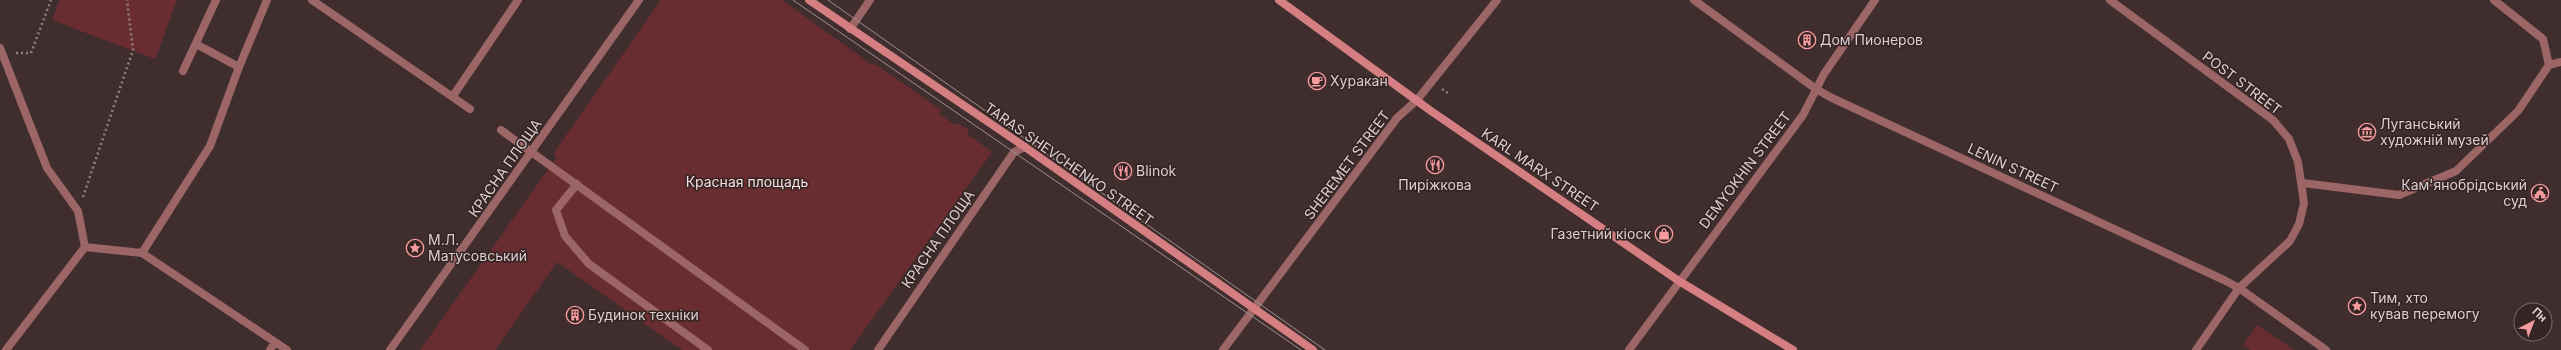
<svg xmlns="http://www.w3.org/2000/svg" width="2561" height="350" font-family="Inter,sans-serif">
<rect width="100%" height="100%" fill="#402e2e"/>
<!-- green -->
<path fill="#692d31" d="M60 0H177L155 59 52 20Z
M661 0H782L872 65 874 63 941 110 939 114 955 125 957 123 969 130 967 134 992 152 850 350H682L557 262 495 350H420L557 157 553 154Z
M2257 325 2294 350H2250L2243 345Z"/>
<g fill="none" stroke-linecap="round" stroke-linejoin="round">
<!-- path -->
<path stroke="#908181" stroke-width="2.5" stroke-dasharray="2 3" stroke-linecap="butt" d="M16 53H31L51 0
M1442 89 1448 93
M83 197 133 50 127 0"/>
<!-- lane -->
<path stroke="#9c6566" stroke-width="8" d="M312 0 470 109
M196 44 239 67
M0 48 47 168 78 211 85 247 142 253 287 350
M2549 65 2561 62
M183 71 216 0
M453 96 518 0
M501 130 805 350
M2303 183 2399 195 2456 171 2518 111 2549 65 2543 39 2494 0
M577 184 556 210 565 236 589 264 708 350
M142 253 210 146 239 67 267 0
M6 350 85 247
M270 350 275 342"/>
<!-- street -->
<path stroke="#9c6566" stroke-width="8" d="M1694 0 1816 89 1832 98 2224 280 2239 288 2326 350
M2110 0 2273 120 2289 139 2298 162 2304 203 2299 224 2290 241 2239 288 2196 350
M850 29 870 0
M390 350 639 0
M878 350 1014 152 1025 147
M1223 350 1397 118 1417 100 1497 0
M1629 350 1803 115 1824 74 1875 0"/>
<!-- secondary -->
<path stroke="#d67f82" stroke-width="8" d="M809 0 1025 147 1313 350
M1279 0 1431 111 1679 281 1793 350"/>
<!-- tram -->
<path stroke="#9d8f8f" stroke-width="1" d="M793 0 1301 350
M828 0 1325 350"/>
</g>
<!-- icons -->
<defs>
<symbol id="building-ring" viewBox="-11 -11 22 22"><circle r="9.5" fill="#352424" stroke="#f59b9d" stroke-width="1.5"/><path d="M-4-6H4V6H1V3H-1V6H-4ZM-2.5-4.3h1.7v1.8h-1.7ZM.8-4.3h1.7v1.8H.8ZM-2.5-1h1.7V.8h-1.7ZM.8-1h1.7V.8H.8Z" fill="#f59b9d"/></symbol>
<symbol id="cafe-ring" viewBox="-11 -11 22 22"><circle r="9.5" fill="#352424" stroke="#f59b9d" stroke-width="1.5"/><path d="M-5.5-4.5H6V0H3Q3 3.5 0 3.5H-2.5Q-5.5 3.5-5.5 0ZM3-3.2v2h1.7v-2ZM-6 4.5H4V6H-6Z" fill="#f59b9d"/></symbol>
<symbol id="museum-ring" viewBox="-11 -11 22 22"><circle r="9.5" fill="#352424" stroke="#f59b9d" stroke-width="1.5"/><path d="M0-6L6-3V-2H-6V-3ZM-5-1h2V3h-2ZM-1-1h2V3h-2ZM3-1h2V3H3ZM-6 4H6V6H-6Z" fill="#f59b9d"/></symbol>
<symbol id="restaurant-ring" viewBox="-11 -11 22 22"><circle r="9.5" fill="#352424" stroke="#f59b9d" stroke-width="1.5"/><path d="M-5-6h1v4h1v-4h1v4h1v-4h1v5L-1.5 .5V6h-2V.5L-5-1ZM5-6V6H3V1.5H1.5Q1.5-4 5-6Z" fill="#f59b9d"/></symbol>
<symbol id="civic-ring" viewBox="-11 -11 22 22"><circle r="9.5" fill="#352424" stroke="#f59b9d" stroke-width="1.5"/><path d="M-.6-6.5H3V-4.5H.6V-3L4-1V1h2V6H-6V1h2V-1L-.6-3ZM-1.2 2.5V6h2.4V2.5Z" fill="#f59b9d"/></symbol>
<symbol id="shop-ring" viewBox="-11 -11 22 22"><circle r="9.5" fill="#352424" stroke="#f59b9d" stroke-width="1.5"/><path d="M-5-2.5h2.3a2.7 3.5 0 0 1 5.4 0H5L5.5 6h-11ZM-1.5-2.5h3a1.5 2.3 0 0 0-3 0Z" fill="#f59b9d"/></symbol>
<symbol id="sight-ring" viewBox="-11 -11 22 22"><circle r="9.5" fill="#352424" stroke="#f59b9d" stroke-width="1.5"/><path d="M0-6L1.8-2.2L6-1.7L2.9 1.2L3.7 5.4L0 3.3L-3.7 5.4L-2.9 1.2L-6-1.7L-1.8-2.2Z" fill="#f59b9d"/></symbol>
</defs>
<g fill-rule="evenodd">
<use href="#building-ring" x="1797" y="30" width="20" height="20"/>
<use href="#cafe-ring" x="1307" y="71" width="20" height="20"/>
<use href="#museum-ring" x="2357" y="122" width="20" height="20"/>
<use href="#restaurant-ring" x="1425" y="155" width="20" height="20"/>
<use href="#restaurant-ring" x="1113" y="161" width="20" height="20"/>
<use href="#civic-ring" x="2530" y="183" width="20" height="20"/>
<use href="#shop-ring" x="1654" y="224" width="20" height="20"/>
<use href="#sight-ring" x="405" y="238" width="20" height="20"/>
<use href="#sight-ring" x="2347" y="296" width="20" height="20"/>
<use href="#building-ring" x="565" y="305" width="20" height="20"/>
</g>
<g text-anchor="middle" stroke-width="3" stroke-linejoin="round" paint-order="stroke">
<!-- poi labels -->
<g font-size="14" fill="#dbcfcf" stroke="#352424" text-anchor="start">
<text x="1820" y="45">Дом Пионеров</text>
<text x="1330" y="86">Хуракан</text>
<text x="2380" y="129">Луганський<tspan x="2380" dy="16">художній музей</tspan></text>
<text x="1136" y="176">Blinok</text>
<text x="1435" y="190" text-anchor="middle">Пиріжкова</text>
<text x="2527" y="190" text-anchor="end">Кам'янобрідський<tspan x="2527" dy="16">суд</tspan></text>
<text x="1651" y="239" text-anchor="end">Газетний кіоск</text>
<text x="428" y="245">М.Л.<tspan x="428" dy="16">Матусовський</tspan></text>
<text x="2370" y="303">Тим, хто<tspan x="2370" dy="16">кував перемогу</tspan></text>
<text x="588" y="320">Будинок техніки</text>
</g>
<!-- street labels -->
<g font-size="14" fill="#dbcfcf" stroke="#352424">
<text transform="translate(2242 83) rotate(37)" y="5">POST STREET</text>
<text transform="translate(1069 164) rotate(35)" y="5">TARAS SHEVCHENKO STREET</text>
<text transform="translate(1347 165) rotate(-53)" y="5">SHEREMET STREET</text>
<text transform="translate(505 168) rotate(-55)" y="5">КРАСНА ПЛОЩА</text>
<text transform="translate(2013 168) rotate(25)" y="5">LENIN STREET</text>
<text transform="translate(1540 170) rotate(34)" y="5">KARL MARX STREET</text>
<text transform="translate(1745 170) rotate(-53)" y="5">DEMYOKHIN STREET</text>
<text transform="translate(938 239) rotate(-55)" y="5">КРАСНА ПЛОЩА</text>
</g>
<!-- park labels -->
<g font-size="14" fill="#f5dede" stroke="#352424">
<text x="747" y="187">Красная площадь</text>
</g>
</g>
<!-- north arrow -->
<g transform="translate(2533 322) rotate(42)"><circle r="19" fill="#352424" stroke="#776868"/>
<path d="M0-3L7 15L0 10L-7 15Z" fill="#f59b9d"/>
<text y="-6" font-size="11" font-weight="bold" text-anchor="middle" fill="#dbcfcf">Пн</text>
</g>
</svg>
